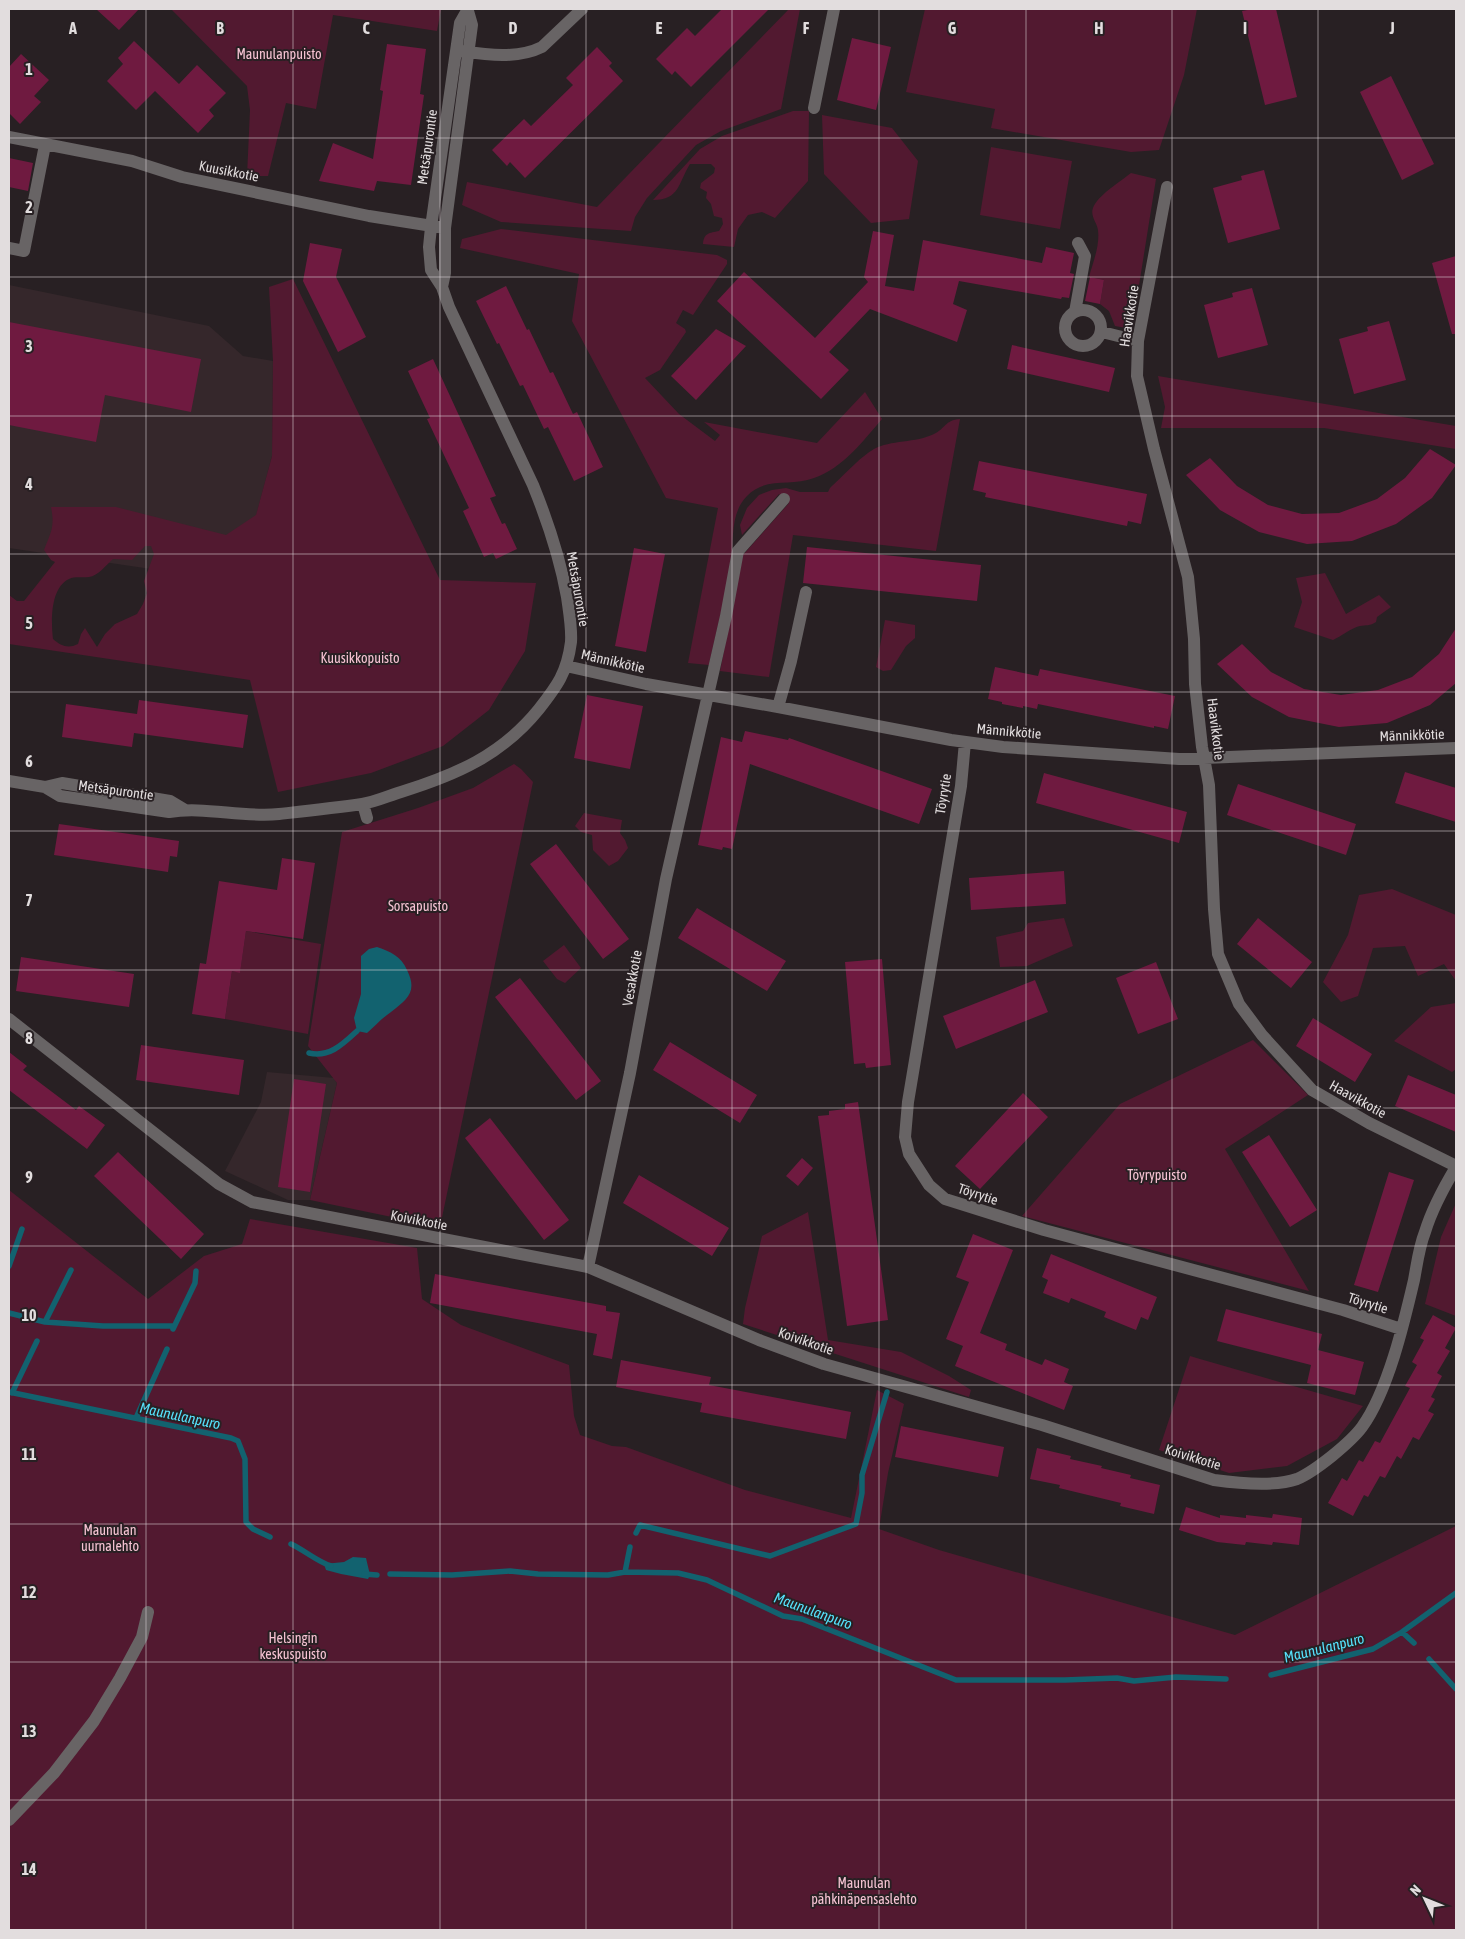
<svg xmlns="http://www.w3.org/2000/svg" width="1465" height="1939" font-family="'Asap Condensed',sans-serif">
<rect width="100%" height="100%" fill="#282023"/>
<!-- built -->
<path fill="#35272b" d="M9 285 209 326 243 356 273 361 272 456 243 565 212 578 9 548Z
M267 1072 334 1078 337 1083 310 1200H288L225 1171 261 1102Z"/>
<!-- green -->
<path fill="#521930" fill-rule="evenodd" d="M171 9H441L437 31 333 15 316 109 286 103 268 176H247L250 110 247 86Z
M789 9H800L781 109 721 131 696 145 647 198 635 217 631 231 501 222 462 205 467 182 597 207Z
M925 9H1197L1184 75 1159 150 1131 152 991 128 995 109 906 92Z
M793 111H809L808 181 775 218 762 212 748 215 738 229 734 247 703 244C704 233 709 233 719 231L723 224 722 218 714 216 711 204 706 198 707 192 700 188 701 183 714 173 715 168 711 164H690C678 183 680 200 653 200L700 149 722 136Z
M822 115 892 128 918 161 909 219 871 223 824 174Z
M991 147 1072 161 1060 229 980 215Z
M1131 173 1156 179 1132 329 1115 326 1109 311 1100 304 1104 280 1089 277C1093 262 1100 246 1098 230 1097 223 1090 216 1093 208 1097 196 1121 181 1131 173Z
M501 229 717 255 727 260V264L693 315 683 310 676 323 685 329 686 332 660 370 645 378 679 414 715 441 720 435 704 422 817 443 865 392 882 419C863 441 843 468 814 478 791 487 766 476 747 496 730 513 734 539 731 561 726 596 716 631 709 665L688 663 718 508 666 498 572 321 579 274 460 248 462 239Z
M293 279 440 580 536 583 525 651 489 710 443 746 371 773 278 792 250 680 9 644V595L17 601H24L55 562 51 560 44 550C51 532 55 527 51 507H116L226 535 256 515 272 456 273 361 269 287ZM145 546H151L154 554 144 581 147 593 143 604 137 614 115 624 105 634 97 647 85 628 81 634 78 644C68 649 61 646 53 639 51 622 50 588 69 579 75 576 82 578 89 577 98 576 106 565 113 559L132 560Z
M1158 376 1456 426V449L1324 428H1161L1165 407Z
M960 419 936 551 793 535 769 677 720 671 743 555 789 503 779 494 742 535 740 525 747 508 759 495 772 490 786 488 800 492H828L830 488C842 477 860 457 874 449 890 440 916 443 934 434 945 429 945 420 960 419Z
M1325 573 1346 614 1379 595 1391 607 1377 617 1376 622C1370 626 1366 625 1360 626 1353 627 1340 637 1333 640L1294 627 1302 602 1296 578Z
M885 620 915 625V638L906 646 891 670 883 671 876 667Z
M514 764 521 769 533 782 440 1227 310 1200 337 1083 308 1046 342 832 418 808 473 788Z
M584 813 622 820 620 833 625 840 628 848 618 861 609 866 593 850 592 835 581 832 575 826Z
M1392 889 1456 915V981L1444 964 1418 976 1405 946 1373 948 1358 996 1341 1002 1323 982 1348 935 1359 895Z
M1064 918 1073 946 1027 966 1000 967 996 937 1023 931 1028 923Z
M246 931 321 944 308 1034 225 1019 232 971 240 972Z
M564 945 581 968 565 983 557 979 543 961Z
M1456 1003V1069L1452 1072 1394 1041 1431 1007Z
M1253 1040 1308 1095 1225 1149 1309 1291 1022 1216 1120 1104Z
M9 1190 148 1299 204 1256 242 1244 250 1219 417 1248 422 1299 461 1325 569 1365 574 1416 580 1435 612 1446 626 1447 745 1490 851 1518 877 1390 904 1404 888 1473 879 1529 939 1550 1235 1635 1456 1526V1930H9Z
M1456 1203V1316L1425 1304 1441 1237Z
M808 1212 828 1340 901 1352 949 1376 971 1390 969 1397 743 1324 745 1308 762 1236Z
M1190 1356 1200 1359 1363 1406 1337 1439 1287 1466 1229 1473 1159 1450Z"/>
<!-- water -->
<path fill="#12626f" d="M377 947C391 952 401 956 407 970 418 992 407 999 391 1012 382 1018 375 1026 367 1033L357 1031 354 1018 361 994V956L369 949Z
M353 1557 366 1558 370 1575 368 1579 341 1574 326 1570 324 1564 344 1562Z"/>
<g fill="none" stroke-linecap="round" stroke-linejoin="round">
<!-- stream -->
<path stroke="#12626f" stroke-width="5.5" d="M309 1053C329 1058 343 1044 357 1031
M9 1266 22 1229
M9 1313 45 1322 103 1326H174
M45 1322 71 1270
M173 1329 195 1283 196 1271
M9 1392 231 1438 238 1441 245 1459 246 1522 253 1529 270 1537
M12 1393 37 1341
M136 1418 167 1349
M636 1533 640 1525 770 1556 856 1524 862 1493V1475L887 1392
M291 1544C304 1550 318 1562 331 1566
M625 1572 630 1547
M364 1574 377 1575
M390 1574 452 1575 510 1571 538 1574 608 1575 625 1572 678 1573 707 1580 783 1616 802 1619 956 1680H1065L1117 1678 1134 1681 1176 1677 1226 1679
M1402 1632 1414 1643
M1429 1659 1456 1689
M1271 1675 1373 1649 1402 1632 1456 1593"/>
</g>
<!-- building -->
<path fill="#6f1a40" d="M96 9H139L119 30Z
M722 9H769L691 87 675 71 672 75 656 59 687 28 695 36Z
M1253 9H1276L1297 97 1265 105 1242 11Z
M852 38 891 47 876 110 837 100Z
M134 41 179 84 197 65 226 93 209 110 214 116 198 133 155 91 136 110 107 81 123 64 118 58Z
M387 44 426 49 420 94 424 95 411 185 377 181 374 191 319 181 333 143 373 159 383 91 380 90Z
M597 47 612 63 609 66 623 81 525 178 510 162 507 166 492 150 524 119 531 126 573 85 566 78Z
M21 54 49 80 34 96 41 102 20 124 9 113V67Z
M1391 76 1434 164 1402 180 1360 92Z
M9 158 33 163 28 191 9 187Z
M1264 170 1280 229 1228 243 1213 188 1242 180 1241 176Z
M873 231 894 235 885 286 914 291 923 240 1042 263 1046 247 1074 253 1070 273 1074 274 1069 298 1062 297 1061 299 959 281 953 304 967 310 957 342 870 309 829 352 849 370 821 399 717 301 744 272 815 338 868 282 864 277Z
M310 243 342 249 336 277 366 337 338 352 303 281Z
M1456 256V334H1452L1432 263Z
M1090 277 1104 280 1100 304 1085 301Z
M506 286 527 330 529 329 550 373 553 372 573 414 577 412 603 467 574 481 548 427 544 429 523 385 520 386 499 343 497 344 476 301Z
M1252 288 1268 345 1218 358 1204 305 1233 297 1232 293Z
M1389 321 1406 380 1354 394 1339 339 1368 331 1367 327Z
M9 322 201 359 191 412 105 395 96 442 9 425Z
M716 329 746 346 696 400 671 376Z
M1012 345 1115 368 1109 392 1007 369Z
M433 359 496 496 490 498 502 524 505 523 517 549 496 559 493 553 484 557 463 511 469 508 427 419 430 418 408 371Z
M1430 449 1456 465 1432 498 1396 524 1352 541 1307 544 1259 532 1220 510 1186 475 1210 458 1237 486 1268 505 1302 514 1339 513 1377 499 1405 478Z
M979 461 1147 494 1141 524 1128 521 1127 526 985 497 986 493 973 490Z
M807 547 981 565 977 601 803 583Z
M634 548 665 554 646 652 615 646Z
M1456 628V683L1430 705 1387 723 1339 727 1289 717 1252 697 1217 664 1242 644 1271 672 1304 689 1341 695 1378 690 1412 677 1439 654Z
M995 667 1038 676 1040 669 1175 696 1168 729 1154 726V728L1038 704 1037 709 1023 706V708L1002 704V702L988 699Z
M587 695 643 706 630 769 574 758Z
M139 700 248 715 243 748 134 733 132 747 62 737 66 704 137 714Z
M745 731 788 740 789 738 932 789 919 824 750 764 732 849 723 847 722 850 698 845 721 737 742 742Z
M1405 772 1456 788V822L1395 803Z
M1044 773 1187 812 1179 843 1036 803Z
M1238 784 1356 824 1346 855 1227 815Z
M59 824 179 841 177 857 170 856 168 872 54 855Z
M556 844 629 939 603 959 530 864Z
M282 858 315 863 303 939 246 931 240 973 232 971 225 1019 192 1014 200 963 206 964 219 881 277 890Z
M1064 871 1066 904 971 910 969 878Z
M697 908 786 961 767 991 678 938Z
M1258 918 1312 962 1291 988 1237 944Z
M21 957 134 974 129 1007 16 991Z
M882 959 891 1065 866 1068 865 1063 854 1064 845 962Z
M1156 962 1178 1019 1138 1034 1116 978Z
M520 978 601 1081 576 1100 495 997Z
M1035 980 1048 1012 956 1049 943 1016Z
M1313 1018 1372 1054 1355 1082 1296 1046Z
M670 1042 757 1095 740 1123 653 1070Z
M141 1045 244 1060 239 1095 136 1080Z
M9 1052 27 1066 23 1070 76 1110 79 1106 105 1125 87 1149 9 1090Z
M1408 1075 1456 1095V1132L1395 1106Z
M294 1079 326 1084 310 1192 278 1187Z
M1023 1093 1048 1117 980 1189 955 1166Z
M858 1102 888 1320 847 1326 818 1116 829 1115V1111L845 1109V1104Z
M490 1118 569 1220 544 1240 465 1138Z
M1269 1135 1317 1210 1290 1227 1242 1152Z
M118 1152 204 1234 181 1259 94 1176Z
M802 1158 813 1168 798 1186 786 1176Z
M1389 1172 1414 1180 1378 1292 1354 1285Z
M639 1175 729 1228 712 1256 623 1203Z
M973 1234 1013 1250 980 1333 1007 1344 1005 1350 1042 1365 1045 1359 1069 1369 1064 1382 1073 1386 1064 1410 955 1366 963 1346 946 1339 969 1282 956 1277Z
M1051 1254 1157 1297 1148 1320 1141 1317 1136 1330 1104 1317 1106 1312 1071 1298 1069 1303 1043 1293 1048 1280 1042 1277Z
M435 1274 606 1306V1311L620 1313 612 1359 593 1355 597 1334 430 1303Z
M1226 1309 1322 1334 1318 1350 1364 1362 1355 1395 1307 1383 1311 1365 1217 1341Z
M1433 1315 1456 1328 1445 1348 1450 1351 1437 1373 1442 1376 1431 1397 1435 1399 1428 1411 1434 1414 1419 1440 1413 1437 1401 1459 1397 1456 1385 1478 1380 1476 1368 1497 1364 1495 1353 1516 1328 1503 1342 1478 1347 1481 1359 1460 1363 1462 1375 1441 1380 1443 1410 1388 1405 1386 1417 1365 1412 1362 1424 1340 1420 1338Z
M621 1360 711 1377 709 1385 851 1412 846 1439 700 1412 702 1403 616 1387Z
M901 1426 1004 1447 998 1477 895 1457Z
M1037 1448 1071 1456 1070 1459 1102 1466 1101 1468 1131 1475 1130 1478 1160 1485 1154 1514 1120 1506 1121 1503 1059 1488 1060 1485 1030 1479Z
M1186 1507 1220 1518V1515L1246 1518V1515L1272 1518 1273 1514 1302 1518 1299 1545 1273 1542 1272 1545 1246 1542 1245 1545 1217 1542 1179 1530Z"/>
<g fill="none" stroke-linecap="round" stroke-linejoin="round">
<!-- minor -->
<path stroke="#686465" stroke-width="12" d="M461 51C488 55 518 59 542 47L582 9
M814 108 834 9
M9 137 132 161 182 177 369 216 445 228
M1167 187 1138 341 1137 376 1154 449 1188 577 1194 639 1195 684 1202 747 1209 785 1214 909 1218 954 1239 1004 1262 1035 1312 1090 1369 1123 1456 1166
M9 248 24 251 45 145
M442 287 445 273V228L472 25 468 11
M1065 328a18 18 0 1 1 36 0a18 18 0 1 1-36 0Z
M1075 312 1085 256 1078 243
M1102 332 1138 341
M566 666 646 684 778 707 951 740 1003 747 1179 759 1456 748
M778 707 791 661 806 592
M965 742 961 786 908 1102 905 1137 909 1154 929 1185 945 1199 1044 1230 1343 1310 1401 1329
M9 781 45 787 62 783 170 801 185 810
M45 787 60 796 169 812C205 806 242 818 279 814 306 811 334 808 362 804 375 802 388 796 401 792 456 775 502 755 539 709 557 686 567 673 571 642 572 628 569 612 567 597 560 558 548 522 533 485L449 307 442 287 431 270 429 247 431 227 460 23 468 9
M363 804 367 818
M9 1019 219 1184 252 1202 588 1267 759 1340 824 1364 1042 1425 1214 1480C1236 1483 1275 1487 1297 1479 1309 1474 1322 1464 1332 1456 1343 1447 1354 1438 1362 1427 1388 1391 1404 1323 1414 1280 1417 1264 1419 1247 1425 1232 1432 1209 1444 1187 1456 1167
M588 1267 630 1073 666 879 726 616 738 551 784 499
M9 1820 54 1773 94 1721 120 1678 142 1637 148 1612"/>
</g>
<!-- grid -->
<path fill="none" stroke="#e2ddde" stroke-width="1" stroke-opacity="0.55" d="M146 9V1930M293 9V1930M440 9V1930M586 9V1930M732 9V1930M879 9V1930M1026 9V1930M1172 9V1930M1318 9V1930M9 138H1456M9 277H1456M9 416H1456M9 554H1456M9 692H1456M9 831H1456M9 970H1456M9 1108H1456M9 1246H1456M9 1385H1456M9 1524H1456M9 1662H1456M9 1800H1456"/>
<g text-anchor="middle" stroke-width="4" stroke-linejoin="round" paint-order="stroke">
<!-- park labels -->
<g font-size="14" fill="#f6c3d3" stroke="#282023">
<text x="279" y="59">Maunulanpuisto</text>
<text x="360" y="663">Kuusikkopuisto</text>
<text x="418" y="911">Sorsapuisto</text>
<text x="1157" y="1180">Töyrypuisto</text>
<text x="110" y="1535">Maunulan<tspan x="110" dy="16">uurnalehto</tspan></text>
<text x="293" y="1643">Helsingin<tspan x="293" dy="16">keskuspuisto</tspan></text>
<text x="864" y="1888">Maunulan<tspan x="864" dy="16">pähkinäpensaslehto</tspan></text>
</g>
<!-- street labels -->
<g font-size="14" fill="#e2ddde" stroke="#282023">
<text transform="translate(427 147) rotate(-82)" y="5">Metsäpurontie</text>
<text transform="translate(229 171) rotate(11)" y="5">Kuusikkotie</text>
<text transform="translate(1129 316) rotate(-81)" y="5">Haavikkotie</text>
<text transform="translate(578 589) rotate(80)" y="5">Metsäpurontie</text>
<text transform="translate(613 661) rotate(13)" y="5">Männikkötie</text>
<text transform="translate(1216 729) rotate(83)" y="5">Haavikkotie</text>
<text transform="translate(1009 731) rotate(5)" y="5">Männikkötie</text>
<text transform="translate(1412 735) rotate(-2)" y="5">Männikkötie</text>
<text transform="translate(116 790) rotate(8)" y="5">Metsäpurontie</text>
<text transform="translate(943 794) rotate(-81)" y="5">Töyrytie</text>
<text transform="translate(632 978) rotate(-80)" y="5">Vesakkotie</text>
<text transform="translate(1358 1099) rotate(29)" y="5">Haavikkotie</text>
<text transform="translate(978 1194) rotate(18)" y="5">Töyrytie</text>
<text transform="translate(419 1220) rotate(11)" y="5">Koivikkotie</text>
<text transform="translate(1368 1303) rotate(17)" y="5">Töyrytie</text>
<text transform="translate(806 1341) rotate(19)" y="5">Koivikkotie</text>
<text transform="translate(1193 1457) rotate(17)" y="5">Koivikkotie</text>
</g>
<!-- water labels -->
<g font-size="15" font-style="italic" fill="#56e1fb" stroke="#282023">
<text transform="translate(180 1416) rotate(12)" y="5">Maunulanpuro</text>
<text transform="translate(813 1611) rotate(20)" y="5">Maunulanpuro</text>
<text transform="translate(1324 1648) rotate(-14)" y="5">Maunulanpuro</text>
</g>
</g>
<g font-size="16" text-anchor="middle" font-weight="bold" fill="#e2ddde" stroke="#282023" stroke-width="4" stroke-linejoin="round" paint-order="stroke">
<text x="73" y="34">A</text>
<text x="220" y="34">B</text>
<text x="366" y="34">C</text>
<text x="513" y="34">D</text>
<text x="659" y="34">E</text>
<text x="806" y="34">F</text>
<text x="952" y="34">G</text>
<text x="1099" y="34">H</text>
<text x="1245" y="34">I</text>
<text x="1392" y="34">J</text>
<text x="29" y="75">1</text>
<text x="29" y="213">2</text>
<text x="29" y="352">3</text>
<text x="29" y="490">4</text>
<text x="29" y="629">5</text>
<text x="29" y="767">6</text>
<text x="29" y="906">7</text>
<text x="29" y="1044">8</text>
<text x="29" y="1183">9</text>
<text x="29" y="1321">10</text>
<text x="29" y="1460">11</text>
<text x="29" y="1598">12</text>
<text x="29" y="1737">13</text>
<text x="29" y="1875">14</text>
</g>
<!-- border -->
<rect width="1465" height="1939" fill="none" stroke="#e2ddde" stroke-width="20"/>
<!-- north arrow -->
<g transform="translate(1425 1899) rotate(313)" stroke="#282023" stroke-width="4" paint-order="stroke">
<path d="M0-4L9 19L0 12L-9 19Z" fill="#e2ddde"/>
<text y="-8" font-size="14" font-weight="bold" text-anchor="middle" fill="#e2ddde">N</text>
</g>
</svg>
